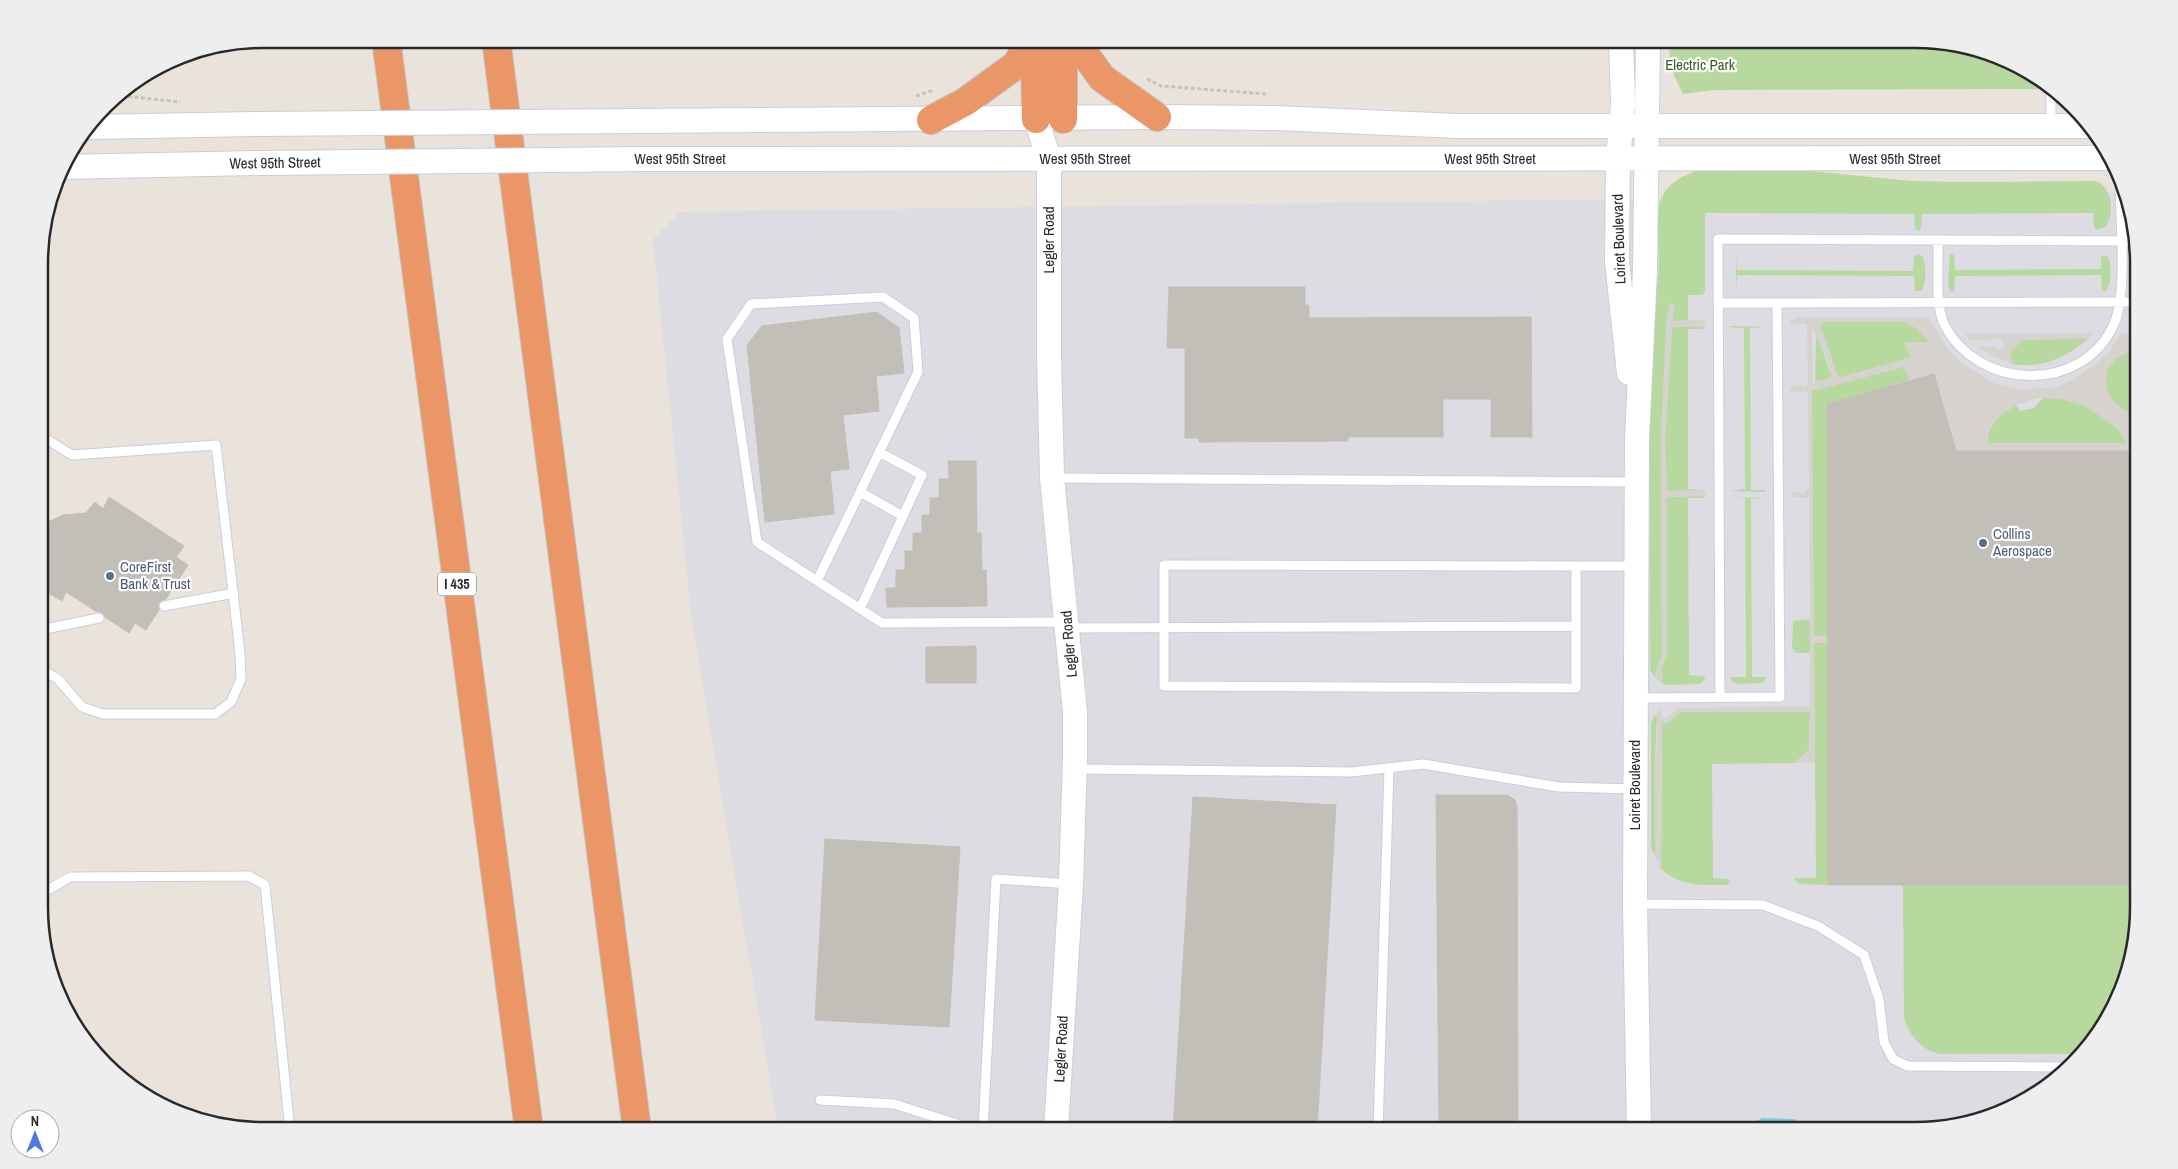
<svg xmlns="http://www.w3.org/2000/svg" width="2178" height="1169" font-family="'Archivo Narrow',sans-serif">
<rect width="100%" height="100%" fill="#e9e3dc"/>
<!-- industrial -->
<path fill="#dddce2" d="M2122 192 2137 233 2139 907 2116 1006 2084 1054 2040 1093 1987 1118 1930 1130H778L691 613 653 239 680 212Z"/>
<!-- green -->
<path fill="#b7d99f" d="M1669 39H1916L2015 62 2056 89 1713 90 1683 94 1670 67Z
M1696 171H1810L1912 181 1963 182 2096 181C2113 187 2115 215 2105 227L2096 230 2094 227 2093 213 1922 214 1921 228 1919 231 1915 229 1914 214 1705 213V292L1702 295H1688V320H1704L1672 321 1674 304H1670L1667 316 1661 434 1662 655 1655 677 1650 670V662L1649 320C1653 301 1659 282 1659 263 1659 221 1646 188 1696 171Z
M2137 253 2138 292C2129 285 2130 261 2137 253Z
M1736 254 1737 270 1913 271 1914 257 1918 254 1923 257C1926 266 1927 284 1921 291H1915L1914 276 1737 275 1736 292Z
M1950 254 1954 255 1955 270 2101 269V257L2107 255C2112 262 2112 286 2105 292L2102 290 2101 275 1955 276 1954 291 1951 292 1948 286Z
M1824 322H1903L1915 327 1930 342H1905L1910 358 1838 378 1821 327Z
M1731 326 1766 327 1750 328 1751 490H1765V492L1730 491 1745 489 1744 328 1729 327Z
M1672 327H1702L1703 329H1688V489L1705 490 1703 491 1667 492 1665 440Z
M1817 335 1832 378 1815 382 1816 340Z
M2023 339H2088C2066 358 2041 369 2012 364L2010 352Z
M2138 346V415C2115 413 2096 384 2111 364 2118 355 2128 351 2138 346Z
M1904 367 1910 380 1827 404V636H1814L1811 391Z
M2043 398C2073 396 2114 414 2127 443H1987C1989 423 2000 414 2016 405L2020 411 2034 408Z
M1703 496 1704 498H1688L1689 675 1704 676 1705 679 1700 684 1666 685 1662 683 1661 670 1667 653V497Z
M1730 497 1766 498 1751 499 1752 677H1766L1763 683 1737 684 1730 680 1731 677H1746L1745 498Z
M1810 619V653H1796L1792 648 1793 621Z
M1814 643H1827L1828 885 1799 884 1794 878H1816Z
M1680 712H1810L1809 747 1806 753 1794 763 1712 764 1713 878 1729 879 1730 882 1727 885C1702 885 1681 887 1661 869L1662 723 1673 719Z
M1655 715 1657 718 1655 757V856L1651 848V723Z
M1903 885H2139V907L2116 1006 2084 1054H1940C1921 1050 1909 1035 1904 1017Z"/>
<!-- plaza -->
<path fill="#d6d2ce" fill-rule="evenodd" d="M1670 303 1675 304 1672 321 1704 320 1706 324 1703 329 1702 327H1672L1665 440 1667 491 1705 490 1706 496 1667 497V653L1661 670V683L1655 677V673L1662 655 1661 434 1667 316Z
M1799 317H1926L1931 321 1946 347 1961 363 1994 383 2020 390 2057 387 2075 379 2108 354 2121 333 2138 334V346L2116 359 2108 369 2106 379 2108 392 2114 402 2127 412 2138 415V451H1956L1934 374 1910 380 1904 367 1812 391 1814 635 1827 636V643H1814L1815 763H1794L1806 753 1809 747 1810 712H1680L1669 722 1662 724 1661 869 1655 856V757L1657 749V718L1655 715 1662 709V719H1666L1678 708 1810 706 1809 498 1792 497 1791 492 1806 493V490H1809L1808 393 1805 391 1790 392 1792 385 1805 386 1808 384 1807 324 1790 323V321ZM1824 322H1903L1915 327 1930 342H1905L1910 358 1838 378 1821 327ZM1812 328 1826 357 1832 378 1813 383ZM2038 398 2060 399 2085 406 2113 425 2121 432 2126 443H1987L1990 427 1999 416 2016 405Z
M1965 333 1970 334 2093 333 2088 339 2023 340 2010 352 2012 364 1991 355 1978 346 1992 347 2001 350 2005 345 2001 339 1970 340Z"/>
<!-- water -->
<path fill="#7cccdf" d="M1762 1118 1794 1119 1816 1130H1748L1750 1125Z"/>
<!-- building -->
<path fill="#c2beb8" stroke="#c4beb6" d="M1169 287H1305V305H1309V318L1531 317 1532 437H1491V399H1443V437H1348V441L1199 442V438H1185V348H1167Z
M877 312 899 328 904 373 876 376 879 411 843 415 849 469 830 471 834 514 765 522 747 345 762 326Z
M1934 374 1956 451H2138L2139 885H1828L1827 404Z
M948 461H976L977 533H981L982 570H986L987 606 887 607 886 588H896V570H905V551H913V533H922V515H930V498H939V479H949Z
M109 497 184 546 176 557 188 565 166 599 158 603 159 610 146 630 135 623 129 633 105 617 101 612H97L66 592 62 601 40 588V518L48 522 63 515 86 513 95 502 103 509Z
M976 646V683H926V647Z
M1436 795H1507L1515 800 1517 806 1518 1130H1439Z
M1193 797 1336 805 1317 1130H1173Z
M825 839 960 847 949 1027 815 1020Z"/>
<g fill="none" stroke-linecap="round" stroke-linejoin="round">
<defs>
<path id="lane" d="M2051 86V125
M1938 240C1939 264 1934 305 1945 326 1980 391 2083 394 2114 324 2127 294 2121 224 2120 189
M1718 303H1777
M40 435 72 455 216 445 240 653 241 679 231 702 215 714H103L82 707 58 679 40 669
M1052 478 1637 482
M860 492 903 516
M1576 566H1636
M817 581 918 372 914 318 883 297 751 304 727 339 757 542 882 623 1065 622
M164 606 234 593
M860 609 922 475 879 452
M1068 628 1576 626V566L1164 565V686L1576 688V626
M40 630 99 618
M1720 697 1718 239 2137 241
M1638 698 1780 697 1777 303 2138 302
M1075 769 1351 772 1423 764 1559 787 1635 789
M1635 904 1763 905 1818 926 1864 955 1879 999 1884 1042 1893 1059 1907 1066 2069 1067
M41 909 46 891 70 877 249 876 265 885 290 1130
M820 1100 894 1104 976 1130
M983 1130 996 879 1070 884
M1378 1130 1389 768"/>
<path id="secondary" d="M1621 39 1623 104 1618 159 1617 261 1629 373
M1036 119 1049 159V356L1052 478 1075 712V758L1071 884 1056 1130
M636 121 1157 117 1275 118 1457 126H2091
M90 127 255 124
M642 159 2109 158
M61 167 261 163
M1639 1130 1635 904 1637 439 1645 270 1648 39"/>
<path id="highway" d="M386 39 529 1130
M496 39 637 1130
M1035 39 1036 119
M1074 39 1102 78 1157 117
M1063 119V39
M931 120 965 102 1016 65 1032 39"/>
</defs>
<!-- lane casing -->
<use href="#lane" stroke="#cbced9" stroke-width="11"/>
<!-- secondary casing -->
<use href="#secondary" stroke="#cbced9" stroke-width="26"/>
<!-- highway casing -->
<use href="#highway" stroke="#c3c3c3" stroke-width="30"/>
<!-- path -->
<path stroke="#c3c3c3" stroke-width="3" stroke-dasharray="4 2.5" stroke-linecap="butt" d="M1147 79 1161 86 1266 94
M115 95 180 102
M916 96 934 90"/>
<!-- lane -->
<use href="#lane" stroke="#fff" stroke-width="9"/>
<!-- secondary -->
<use href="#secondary" stroke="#fff" stroke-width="24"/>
<!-- highway -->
<use href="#highway" stroke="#ea9667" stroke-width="28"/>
<defs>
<path id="secondary-bridge" d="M255 124 636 121
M261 163 642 159"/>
</defs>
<!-- secondary-bridge casing -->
<use href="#secondary-bridge" stroke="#cbced9" stroke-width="26" stroke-linecap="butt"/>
<!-- secondary-bridge -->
<use href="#secondary-bridge" stroke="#fff" stroke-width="24"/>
</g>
<!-- markers -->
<g fill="#5c6f8a" stroke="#fff" stroke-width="2">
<circle cx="1983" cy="543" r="5"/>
<circle cx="110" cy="576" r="5"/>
</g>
<g text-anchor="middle" stroke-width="4.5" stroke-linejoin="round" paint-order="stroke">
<!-- shield labels -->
<rect fill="#fff" stroke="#696969" stroke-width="1" x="438" y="572.5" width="38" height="23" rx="4"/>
<g font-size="14" font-weight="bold" fill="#292929">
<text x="457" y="589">I 435</text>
</g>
<!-- park labels -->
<g font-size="15" fill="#335c22" stroke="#fff">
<text x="1700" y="70">Electric Park</text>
</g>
<!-- street labels -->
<g font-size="15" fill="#292929" stroke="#fff">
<text x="680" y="164">West 95th Street</text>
<text x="1085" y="164">West 95th Street</text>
<text x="1490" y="164">West 95th Street</text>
<text x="1895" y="164">West 95th Street</text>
<text transform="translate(275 163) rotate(-1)" y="5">West 95th Street</text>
<text transform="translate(1619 239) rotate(-92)" y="5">Loiret Boulevard</text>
<text transform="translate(1049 240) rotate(-90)" y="5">Legler Road</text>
<text transform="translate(1069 644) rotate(-95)" y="5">Legler Road</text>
<text transform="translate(1635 785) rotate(-90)" y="5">Loiret Boulevard</text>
<text transform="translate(1061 1049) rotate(-87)" y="5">Legler Road</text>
</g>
<!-- service labels -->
<g font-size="15" fill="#4e5e75" stroke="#fff" text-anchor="start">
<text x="1993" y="539">Collins<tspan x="1993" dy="17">Aerospace</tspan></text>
<text x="120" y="572">CoreFirst<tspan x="120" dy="17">Bank &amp; Trust</tspan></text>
</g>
</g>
<!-- crop -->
<path d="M0 0H2178V1169H0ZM263 48H1915A215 215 0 0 1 2130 263V907A215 215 0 0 1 1915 1122H263A215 215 0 0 1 48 907V263A215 215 0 0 1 263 48Z" fill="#eee" fill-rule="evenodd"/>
<path fill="none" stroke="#292929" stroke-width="2.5" d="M263 48H1915A215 215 0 0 1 2130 263V907A215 215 0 0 1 1915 1122H263A215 215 0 0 1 48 907V263A215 215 0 0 1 263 48Z"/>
<!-- north arrow -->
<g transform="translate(35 1134)"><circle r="24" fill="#ffffff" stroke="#a9a9a9"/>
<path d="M0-4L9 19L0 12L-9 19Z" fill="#5076e3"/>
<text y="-8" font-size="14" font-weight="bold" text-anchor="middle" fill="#292929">N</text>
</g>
</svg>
